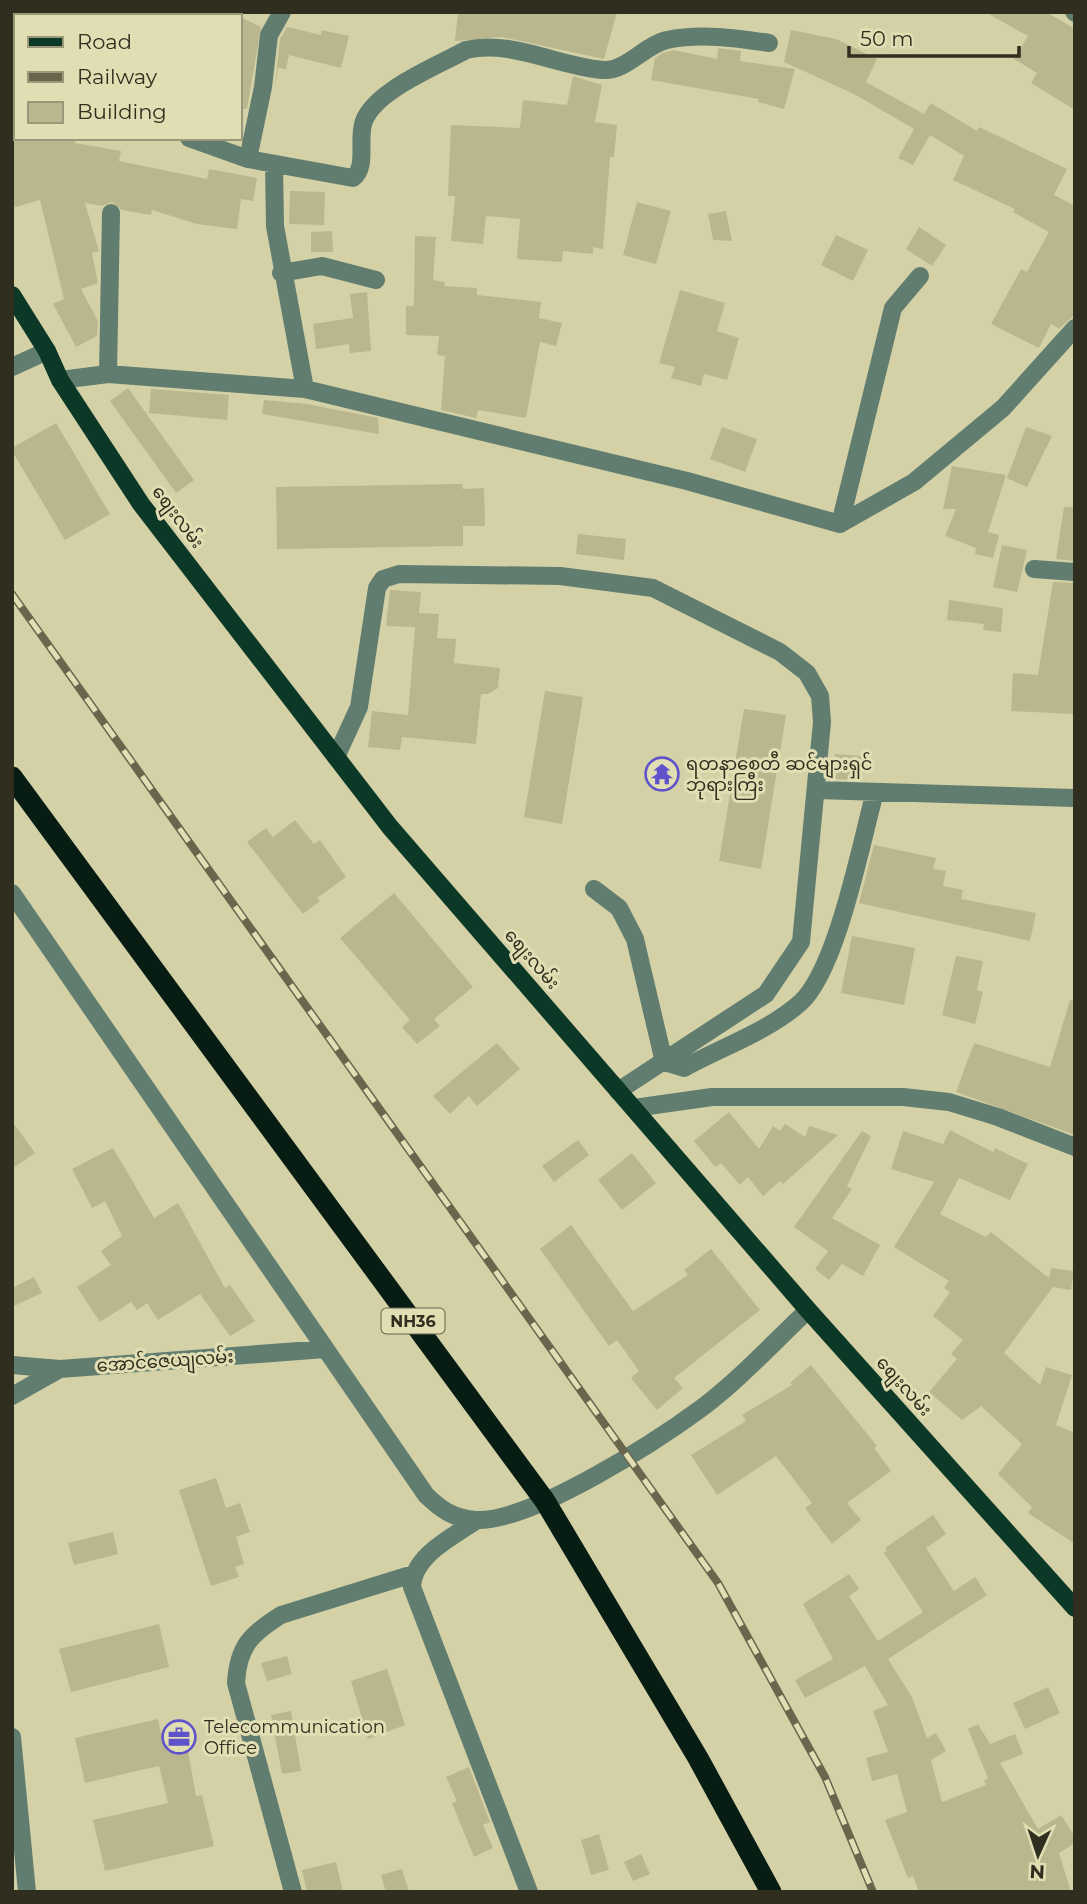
<svg xmlns="http://www.w3.org/2000/svg" width="1087" height="1904" font-family="Montserrat,'Noto Sans Myanmar',sans-serif">
<rect width="100%" height="100%" fill="#d4d1a7"/>
<!-- building -->
<path fill="#bab78e" d="M458 12H617L604 59 502 37 455 41Z
M985 12H1046L1075 29V110L1031 83 1037 73 1014 59 1028 36Z
M240 17 261 27 247 109 240 108Z
M287 27 321 35 322 30 349 36 341 68 289 55 286 69 278 68 275 86 280 39Z
M791 30 836 39 877 59 866 82 924 114 931 103 977 131 979 127 1067 169 1054 195 1075 206V314L1059 329 1051 324 1039 348 991 324 1021 269 1027 272 1049 232 1013 212 1015 209 953 180 964 156 930 135 913 165 898 158 914 129 854 94 784 62Z
M718 48 741 51 740 61 795 69 784 109 758 102 759 99 651 80 655 58 663 53 673 50 717 59Z
M573 76 602 85 595 122 617 125 614 157H610L603 249 593 247V254L563 251 562 262 517 259 520 219 486 216 483 244 451 241 455 196H448L451 125 520 128 523 100 567 105Z
M12 138H75V143L121 151 119 161 207 179 209 169 257 178 253 201 241 199 237 229 197 224 152 210 151 215 122 210 112 202 102 206 85 203 99 251 92 253 98 283 81 289 98 321 97 336 76 347 53 304 64 299 40 200 12 208Z
M290 191 325 192 324 225 289 224Z
M637 202 671 211 656 264 623 255Z
M726 211 732 241 713 240 708 214Z
M919 227 946 245 932 266 906 249Z
M332 231 333 252H311V232Z
M836 235 868 250 853 281 821 265Z
M415 236 436 237 433 280 445 282 444 286 477 288V295L541 302 539 318 562 323 556 346 540 342 526 418 478 410 476 418 441 410 445 356 437 355 439 336 406 335V306H413L414 301Z
M680 290 725 303 717 331 739 338 727 380 704 374 701 386 671 378 675 367 659 363Z
M367 292 371 351 350 353 349 344 316 349 313 324 353 318 350 294Z
M128 388 194 480 176 493 110 401Z
M151 389 229 395 227 420 149 413Z
M264 400 307 404 378 418 379 434 262 414Z
M56 423 110 514 65 540 12 451V448Z
M722 427 757 439 745 472 710 459Z
M1026 427 1052 436 1027 487 1007 478Z
M952 466 1006 475 988 532 999 535 993 558 975 554 976 548 945 536 956 509H943Z
M462 484 463 489 484 488 485 526H463V546L277 549 276 487Z
M1064 507H1075V561L1056 559Z
M578 534 626 539 624 560 576 554Z
M1002 545 1027 550 1017 592 993 587Z
M1053 582 1075 583V714L1011 711 1013 673 1038 675Z
M390 590 421 592 419 613 439 614 437 638 456 639 454 663 500 668 498 688 488 694H481L476 744 402 737 400 750 368 747 372 711 408 715 415 627 386 626Z
M949 600 1003 608 1001 632 983 630 984 624 947 620Z
M545 691 583 697 562 824 524 817Z
M744 709 786 715 761 869 719 861Z
M835 754 864 756 862 780 833 779Z
M295 820 314 844 320 840 346 877 317 898 320 901 303 914 247 842 266 828 273 837Z
M874 845 936 858 933 869 946 871 943 886 963 890 961 899 1036 913 1030 941 859 903Z
M394 893 473 987 434 1019 440 1026 417 1044 402 1027 410 1020 340 938Z
M852 936 915 948 904 1005 841 993Z
M956 956 983 961 977 990 983 992 975 1024 942 1015Z
M1070 1000 1075 1001V1135L956 1092 974 1043 1050 1067Z
M497 1043 520 1069 477 1106 469 1096 450 1114 433 1096Z
M729 1112 759 1149 773 1126 780 1131 785 1124 805 1137 809 1126 838 1135 783 1184 780 1181 763 1196 748 1177 740 1185 721 1163 715 1167 694 1141Z
M12 1121 35 1153 12 1169Z
M950 1130 993 1152 995 1148 1028 1164 1010 1200 959 1178 940 1214 986 1237 991 1232 1049 1278 1051 1268 1074 1271 1071 1290 1053 1287 1004 1353 1040 1385 1046 1367 1072 1375 1056 1425 1075 1433V1544L1028 1513 1032 1507 998 1474 1022 1444 981 1406 962 1420 929 1392 957 1359 951 1354 963 1340 933 1316 950 1292 944 1288 949 1281 894 1247 934 1182 891 1169 903 1131 943 1144Z
M862 1131 871 1136 847 1186 852 1189 832 1218 880 1245 863 1276 842 1264 829 1280 815 1269 828 1251 794 1227Z
M578 1140 589 1155 554 1182 542 1166Z
M113 1148 154 1218 178 1203 225 1288 230 1285 255 1321 230 1336 200 1294 158 1320 147 1303 137 1310 131 1302 100 1322 77 1287 111 1265 101 1251 122 1236 105 1201 92 1208 72 1169Z
M632 1153 656 1183 622 1210 598 1180Z
M571 1225 633 1311 688 1275 684 1270 711 1249 760 1310 674 1378 683 1388 657 1410 631 1378 639 1371 617 1340 609 1346 540 1249Z
M34 1277 42 1293 12 1307V1288Z
M811 1365 877 1446 874 1448 891 1471 847 1503 861 1520 832 1544 805 1508 812 1503 776 1456 717 1495 691 1455 746 1421 742 1415 792 1385 790 1383Z
M216 1478 226 1508 240 1503 250 1532 236 1537 244 1564 235 1567 239 1577 211 1586 179 1490Z
M933 1515 946 1534 926 1548 954 1591 975 1577 987 1595 888 1659 912 1697 927 1738 936 1733 946 1751 931 1760 942 1802 986 1785 984 1781 988 1778 968 1729 978 1724 990 1744 1015 1734 1023 1754 1000 1763 1038 1829 1061 1815 1075 1837V1843L1059 1853 1071 1892H919L913 1876 908 1878 885 1820 907 1812 897 1774 872 1781 866 1758 888 1752 873 1711 888 1705 865 1666 805 1698 795 1680 833 1659 803 1604 849 1574 859 1589 849 1596 878 1641 923 1612 884 1553 887 1551 885 1548Z
M113 1532 118 1554 74 1565 68 1543Z
M159 1624 169 1667 71 1692 59 1649Z
M287 1656 292 1674 267 1681 261 1663Z
M387 1669 405 1725 368 1739 351 1681Z
M1048 1687 1060 1713 1025 1729 1013 1703Z
M291 1711 301 1771 282 1774 271 1715Z
M158 1719 161 1733 184 1729 196 1796 202 1795 214 1846 105 1871 93 1820 168 1803 159 1766 85 1783 75 1738Z
M469 1767 490 1822 483 1825 493 1848 474 1857 452 1803 457 1801 446 1777Z
M599 1834 609 1870 591 1875 581 1840Z
M641 1854 650 1874 633 1881 624 1862Z
M336 1862 343 1892H307L302 1870Z
M402 1869 409 1892H386L381 1875Z"/>
<g fill="none" stroke-linecap="round" stroke-linejoin="round">
<!-- minor -->
<path stroke="#617d6f" stroke-width="18" d="M1074 12 1075 13
M12 91 16 92
M189 138 248 159 353 178C368 167 357 138 364 121 376 90 437 66 466 50 511 39 559 67 604 70 626 71 645 45 667 40 700 33 736 38 769 43
M248 159 263 87 269 35 282 12
M274 164 275 226 305 389
M281 273 322 266 376 280
M12 367 47 351
M108 374 111 213
M60 380 108 374 305 389 687 481 840 524 914 482 1003 408 1075 328
M840 524 893 308 920 276
M1034 569 1075 572
M336 757 359 707 377 588 383 579 399 574 560 576 653 588 780 652 807 673 820 696 822 722 801 942 766 994 618 1091
M817 790 1075 798
M594 889 619 908 635 939 664 1062 684 1068C722 1047 767 1032 800 1003 837 970 861 843 875 792
M12 893 426 1495C441 1510 455 1519 476 1520 532 1522 657 1441 703 1407 740 1379 774 1342 808 1310
M634 1108 712 1097H903L949 1102 998 1117 1075 1147
M12 1365 60 1369
M12 1396 60 1369 325 1349
M477 1520C453 1537 413 1555 412 1587L529 1892
M12 1737 27 1892
M293 1892 236 1683C238 1646 251 1634 281 1615L413 1574"/>
<!-- major -->
<path stroke="#0b3827" stroke-width="18" d="M12 295 47 351 60 380 141 504 390 827 808 1310 1075 1608"/>
<!-- highway -->
<path stroke="#071d14" stroke-width="21" d="M12 777 545 1501 698 1758 771 1892"/>
<defs>
<path id="rail" d="M12 594 718 1583 825 1777 873 1892"/>
</defs>
<!-- rail casing -->
<use href="#rail" stroke="#69664d" stroke-width="8"/>
<!-- rail -->
<use href="#rail" stroke="#e1deb4" stroke-width="5" stroke-dasharray="16" stroke-linecap="butt"/>
</g>
<!-- icons -->
<defs>
<symbol id="temple-ring" viewBox="-11 -11 22 22"><circle r="9.5" fill="#e1deb4" stroke="#6052ca" stroke-width="1.5"/><path d="M0-6L5-2H3V0L6.5 2.5H4V6H1.5V3h-3V6H-4V2.5H-6.5L-3 0V-2H-5Z" fill="#6052ca"/></symbol>
<symbol id="office-ring" viewBox="-11 -11 22 22"><circle r="9.5" fill="#e1deb4" stroke="#6052ca" stroke-width="1.5"/><path d="M-6-3h4V-5.5h4V-3h4V5H-6ZM-1-4.5V-3h2v-1.5ZM-6 0V1H6V0Z" fill="#6052ca"/></symbol>
</defs>
<g fill-rule="evenodd">
<use href="#temple-ring" x="643" y="755" width="38" height="38"/>
<use href="#office-ring" x="160" y="1718" width="38" height="38"/>
</g>
<g text-anchor="middle" stroke-width="6" stroke-linejoin="round" paint-order="stroke">
<!-- shield labels -->
<rect fill="#e1deb4" stroke="#65634b" stroke-width="2" x="381.5" y="1308.5" width="63" height="25" rx="5"/>
<g font-size="16" font-weight="bold" fill="#302e1e">
<text x="413" y="1327">NH36</text>
</g>
<!-- street labels -->
<g font-size="18" fill="#302e1e" stroke="#e1deb4">
<text transform="translate(178 517) rotate(53)" y="6">စျေးလမ်း</text>
<text transform="translate(532 959) rotate(49)" y="6">စျေးလမ်း</text>
<text transform="translate(165 1361) rotate(-4)" y="6">အောင်ဇေယျလမ်း</text>
<text transform="translate(904 1386) rotate(48)" y="6">စျေးလမ်း</text>
</g>
<!-- poi labels -->
<g font-size="18" fill="#302e1e" stroke="#e1deb4" text-anchor="start">
<text x="686" y="770">ရတနာစေတီ ဆင်များရှင်<tspan x="686" dy="21">ဘုရားကြီး</tspan></text>
<text x="204" y="1733">Telecommunication<tspan x="204" dy="21">Office</tspan></text>
</g>
</g>
<!-- border -->
<rect width="1087" height="1904" fill="none" stroke="#302e1e" stroke-width="28"/>
<!-- legend -->
<rect x="14" y="14" width="228" height="126" fill="#e1deb4" stroke="#9a9878" stroke-width="2"/>
<rect x="28" y="37" width="35" height="10" fill="#0b3827" stroke="#9a9878" stroke-width="2"/>
<text x="77" y="49" font-size="21" fill="#302e1e">Road</text>
<rect x="28" y="72" width="35" height="10" fill="#69664d" stroke="#9a9878" stroke-width="2"/>
<text x="77" y="84" font-size="21" fill="#302e1e">Railway</text>
<rect x="28" y="102" width="35" height="21" fill="#bab78e" stroke="#9a9878" stroke-width="2"/>
<text x="77" y="119" font-size="21" fill="#302e1e">Building</text>
<!-- north arrow -->
<g transform="translate(1038 1855) rotate(183)" stroke="#e1deb4" stroke-width="5" paint-order="stroke">
<path d="M0-5L12 26L0 18L-12 26Z" fill="#302e1e"/>
<text y="-10" font-size="19" font-weight="bold" text-anchor="middle" fill="#302e1e">N</text>
</g>
<!-- scale -->
<path d="M849 46v10h170v-10" fill="none" stroke="#302e1e" stroke-width="3.5"/>
<text x="860" y="46" font-size="21" fill="#302e1e" stroke="#e1deb4" stroke-width="5" paint-order="stroke">50 m</text>
</svg>
